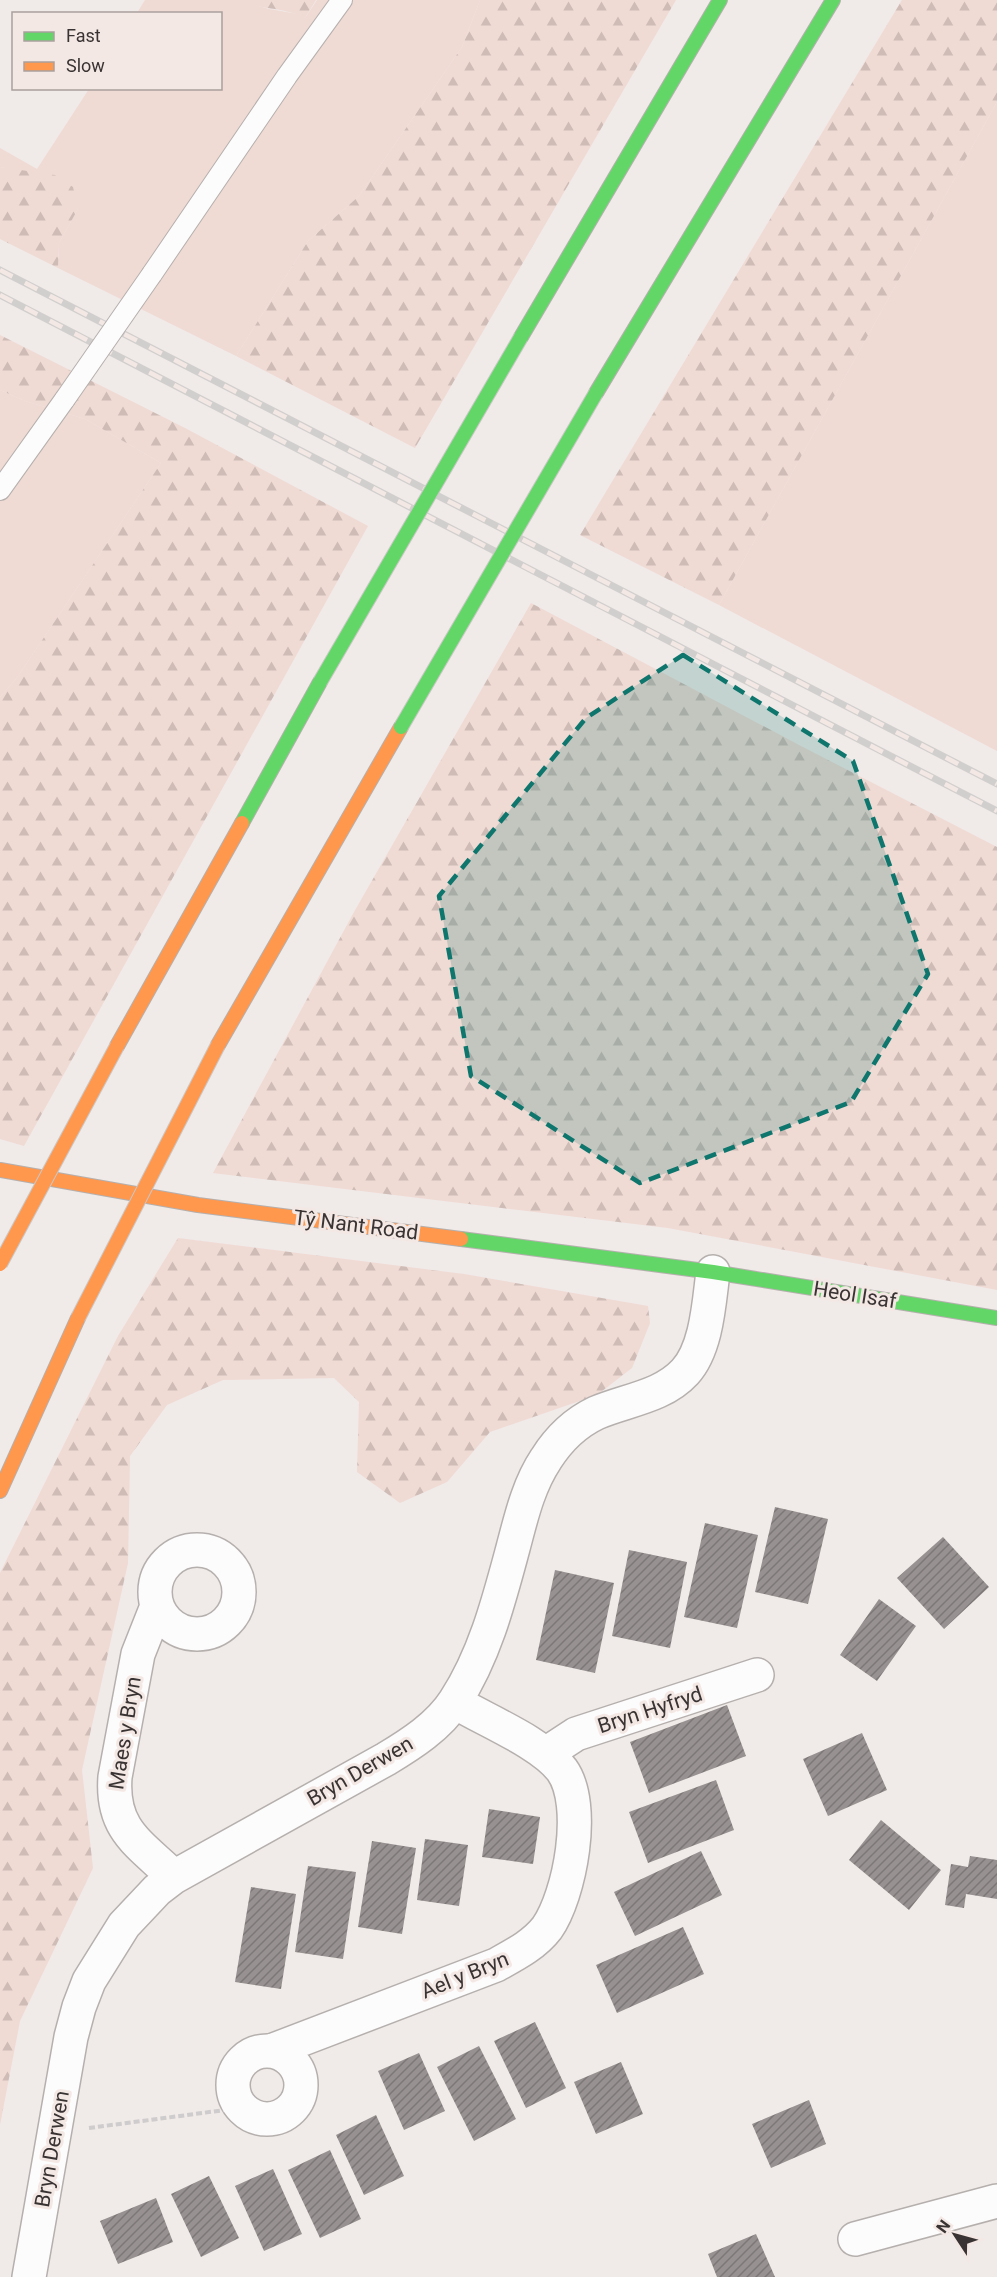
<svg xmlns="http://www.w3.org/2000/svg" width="997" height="2277" font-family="Roboto,sans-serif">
<defs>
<pattern id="forest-firs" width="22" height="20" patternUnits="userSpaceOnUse" patternTransform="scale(1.5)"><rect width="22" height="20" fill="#f0dad4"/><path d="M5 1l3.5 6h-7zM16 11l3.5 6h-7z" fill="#cfbcb6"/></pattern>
<pattern id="building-hatch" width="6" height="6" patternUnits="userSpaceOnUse" patternTransform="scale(1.5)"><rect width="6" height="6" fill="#979291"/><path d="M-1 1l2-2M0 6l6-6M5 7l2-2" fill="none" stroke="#7c7877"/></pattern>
</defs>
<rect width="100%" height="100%" fill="#f0eae8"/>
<!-- grass -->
<path fill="#f0dad4" d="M145 0H238L269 9 298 14 305 18 317 0H480L462 47 359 196 308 241 236 356 58 268 59 243 78 209 20 171 0 167V148L37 169 89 89 220 88V14L137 13Z
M997 102V751L719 605Z
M0 390 25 401 85 419 161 463 16 679 0 697Z"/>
<!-- forest -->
<path fill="url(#forest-firs)" d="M238 0H316L305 18C289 8 257 9 238 0Z
M480 0H676L415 448 236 356 308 241 359 196 462 47Z
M902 0H997V102L719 605 580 535Z
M0 167 55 175 73 187 78 209 59 243 58 268 0 239Z
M0 335 185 428 368 526 24 1146 0 1139V697L16 679 161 463 85 419 25 401 0 390Z
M531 603 801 746 997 847V1290L668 1228 213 1173 354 912Z
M178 1238 464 1274 648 1306 650 1323 632 1368 597 1395 490 1432 447 1482 400 1503 357 1472 359 1402 334 1378 223 1380 167 1405 130 1456 128 1563 82 1770 93 1868 20 2021 0 2125V1573L118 1336Z"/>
<!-- building -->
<path fill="url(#building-hatch)" d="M775 1507 828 1519 808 1604 755 1592Z
M705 1523 758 1535 737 1628 684 1617Z
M943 1537 989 1587 944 1629 897 1578Z
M629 1550 687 1562 670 1648 612 1636Z
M555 1570 614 1583 595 1673 536 1660Z
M879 1599 916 1626 877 1681 840 1655Z
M727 1705 746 1756 649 1793 630 1742Z
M862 1733 887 1790 828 1816 803 1759Z
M716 1780 734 1830 648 1863 629 1812Z
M489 1809 540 1817 533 1864 482 1857Z
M881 1820 941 1870 909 1910 849 1860Z
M425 1839 468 1845 459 1906 417 1900Z
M372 1841 416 1848 402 1934 358 1927Z
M701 1851 722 1895 635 1936 614 1892Z
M970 1856 997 1860V1899L966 1894 964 1908 945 1905 951 1864 968 1867Z
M308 1866 356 1872 343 1959 295 1952Z
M251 1887 296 1894 281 1989 235 1982Z
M683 1927 704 1974 617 2013 596 1965Z
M535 2022 566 2088 526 2108 494 2041Z
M479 2046 516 2119 474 2141 437 2067Z
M419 2053 445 2111 404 2130 378 2071Z
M621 2062 643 2114 596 2134 574 2082Z
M809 2100 826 2144 771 2168 752 2124Z
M376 2115 404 2176 364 2195 336 2135Z
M330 2150 361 2219 320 2238 288 2170Z
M273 2169 302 2234 264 2251 235 2186Z
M209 2176 239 2238 201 2257 171 2194Z
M156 2198 173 2242 118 2264 100 2221Z
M756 2234 775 2277H717L708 2254Z"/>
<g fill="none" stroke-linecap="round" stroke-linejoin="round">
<defs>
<path id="lane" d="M152 274 287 76 342 0
M0 490 65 399"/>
<path id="street" d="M155 1592a42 42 0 1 1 84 0a42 42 0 1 1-84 0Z
M157 1606 138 1654 115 1777C111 1830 140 1844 174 1877
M547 1753 576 1734 757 1675
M233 2085a34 34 0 1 1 68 0a34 34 0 1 1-68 0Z
M271 2051 496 1965C514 1955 534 1945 547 1928 570 1895 587 1805 562 1770 542 1743 485 1720 455 1702
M855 2239 997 2201
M29 2277 71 2037 79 2007 89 1981 124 1925 157 1890 174 1877 386 1759C411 1744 439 1726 455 1701 485 1655 499 1600 513 1548 521 1518 528 1486 546 1459 558 1440 575 1423 596 1413 626 1400 662 1397 685 1372 707 1348 709 1302 713 1272"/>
<path id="fast" d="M521 337 720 0
M596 393 833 0
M242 823 320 682
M461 1239 713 1272 997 1318"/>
<path id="slow" d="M218 1045 401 727
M117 1046 242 823
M0 1170 198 1205 461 1239
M0 1491 78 1318"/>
</defs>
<!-- lane casing -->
<use href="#lane" stroke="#b5b0ae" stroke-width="22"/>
<!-- street casing -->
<use href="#street" stroke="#b5b0ae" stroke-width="36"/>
<!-- fast casing -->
<use href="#fast" stroke="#b5b0ae" stroke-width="16"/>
<!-- slow casing -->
<use href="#slow" stroke="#b5b0ae" stroke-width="16"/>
<!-- path -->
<path stroke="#cecccc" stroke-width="4" stroke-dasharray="6 3" stroke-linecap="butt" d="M89 2128 240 2108"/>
<!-- lane -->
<use href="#lane" stroke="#fdfcfc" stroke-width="20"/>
<!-- street -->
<use href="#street" stroke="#fdfcfc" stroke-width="33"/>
<!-- fast -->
<use href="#fast" stroke="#63d668" stroke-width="14"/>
<!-- slow -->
<use href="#slow" stroke="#ff974d" stroke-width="14"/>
<defs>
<path id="rail" d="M0 270 997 784
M0 295 997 811"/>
</defs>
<!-- rail casing -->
<use href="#rail" stroke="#d1cfce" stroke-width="7"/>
<!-- rail -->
<use href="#rail" stroke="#f4e8e4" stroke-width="4.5" stroke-dasharray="14" stroke-linecap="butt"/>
<defs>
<path id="lane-bridge" d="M65 399 152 274"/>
<path id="fast-bridge" d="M320 682 521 337
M401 727 596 393"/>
<path id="slow-bridge" d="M0 1264 117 1046
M78 1318 218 1045"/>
</defs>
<!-- lane-bridge casing -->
<use href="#lane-bridge" stroke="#b5b0ae" stroke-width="22" stroke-linecap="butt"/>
<!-- fast-bridge casing -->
<use href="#fast-bridge" stroke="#cac7c6" stroke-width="16" stroke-linecap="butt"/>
<!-- slow-bridge casing -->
<use href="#slow-bridge" stroke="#cac7c6" stroke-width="16" stroke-linecap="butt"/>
<!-- lane-bridge -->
<use href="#lane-bridge" stroke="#fdfcfc" stroke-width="20"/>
<!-- fast-bridge -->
<use href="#fast-bridge" stroke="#63d668" stroke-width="14"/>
<!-- slow-bridge -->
<use href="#slow-bridge" stroke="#ff974d" stroke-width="14"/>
</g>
<!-- marked area -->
<path fill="#0f766e" fill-opacity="0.2" stroke="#0f766e" stroke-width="4.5" stroke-dasharray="12 8" stroke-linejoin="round" d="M683 655 853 761 928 974 851 1102 640 1183 471 1076 439 896 586 718Z"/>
<g text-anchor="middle" stroke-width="6" stroke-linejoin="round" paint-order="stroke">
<!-- street labels -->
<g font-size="21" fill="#393433" stroke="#f4e8e4">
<text transform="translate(356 1225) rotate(7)" y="7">Tŷ Nant Road</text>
<text transform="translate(855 1295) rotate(9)" y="7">Heol Isaf</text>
<text transform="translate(650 1710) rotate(-18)" y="7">Bryn Hyfryd</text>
<text transform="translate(125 1733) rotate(-81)" y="7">Maes y Bryn</text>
<text transform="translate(360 1771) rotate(-30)" y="7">Bryn Derwen</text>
<text transform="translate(465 1975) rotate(-22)" y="7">Ael y Bryn</text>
<text transform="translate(52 2149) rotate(-80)" y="7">Bryn Derwen</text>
</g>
</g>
<!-- legend -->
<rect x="12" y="12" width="210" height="78" fill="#f4e8e4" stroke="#a9a09d" stroke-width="1.5"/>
<rect x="24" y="32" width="30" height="9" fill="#63d668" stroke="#a9a09d" stroke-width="1.5"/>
<text x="66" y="42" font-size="18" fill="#393433">Fast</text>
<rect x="24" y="62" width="30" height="9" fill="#ff974d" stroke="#a9a09d" stroke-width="1.5"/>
<text x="66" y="72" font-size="18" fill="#393433">Slow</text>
<!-- north arrow -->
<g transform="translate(955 2235) rotate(306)" stroke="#f4e8e4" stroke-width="4.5" paint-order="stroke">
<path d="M0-4.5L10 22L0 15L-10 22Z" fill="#393433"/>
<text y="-9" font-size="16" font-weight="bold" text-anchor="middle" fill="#393433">N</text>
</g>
</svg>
